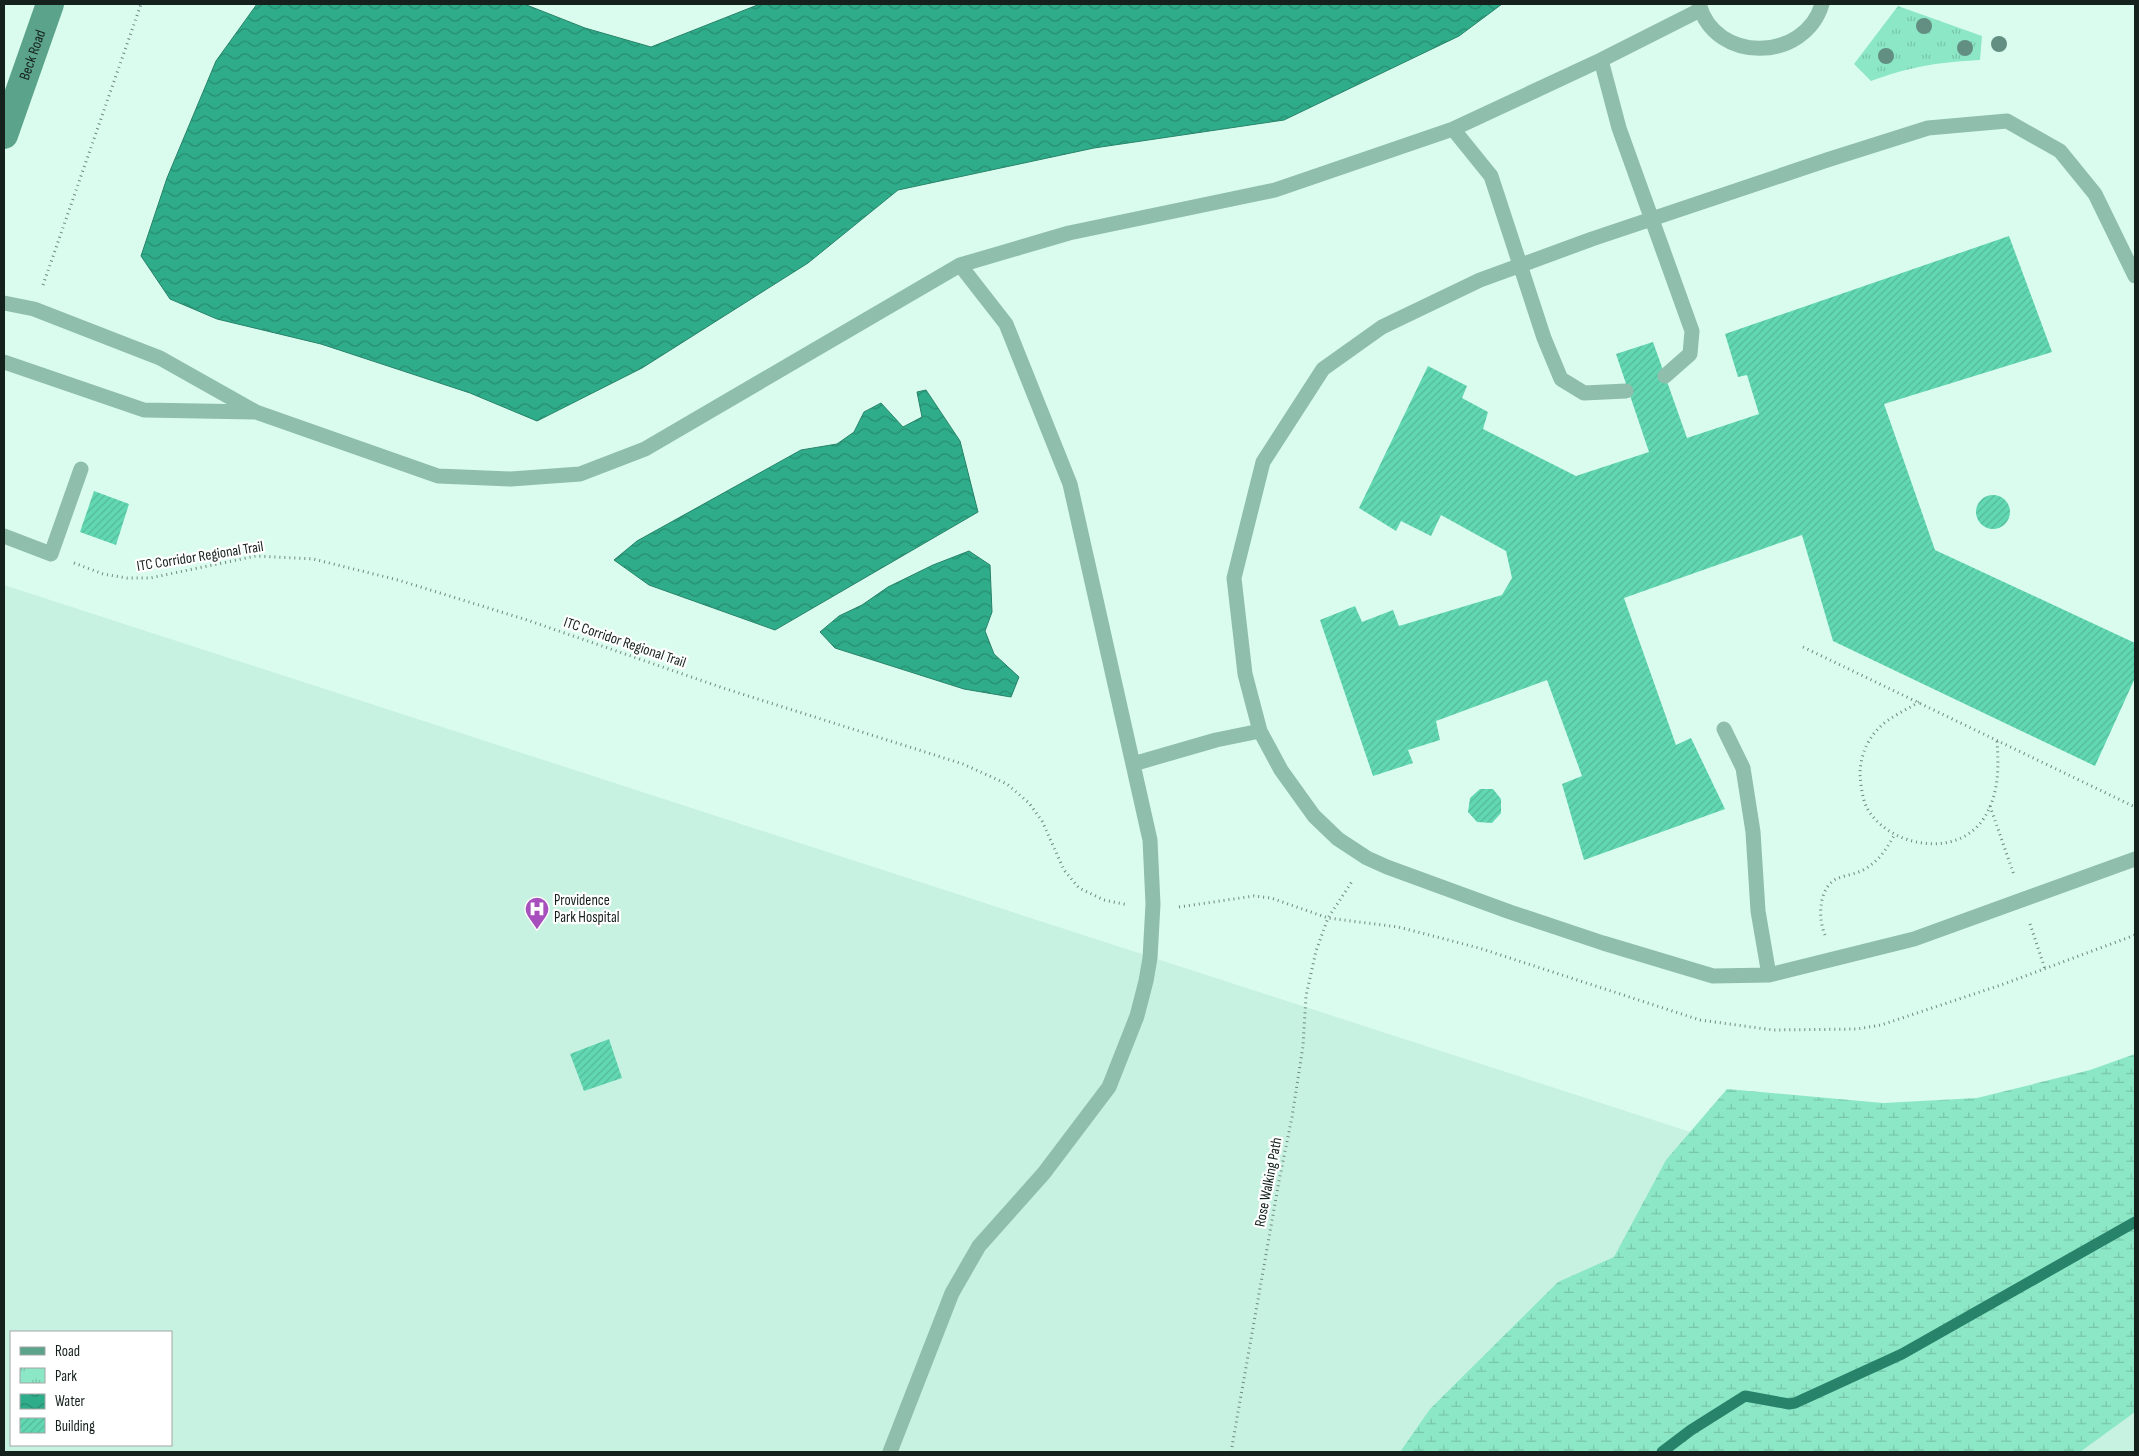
<svg xmlns="http://www.w3.org/2000/svg" width="2139" height="1456" font-family="'Sofia Sans Condensed',sans-serif">
<defs>
<pattern id="wetland-marsh" width="20" height="14" patternUnits="userSpaceOnUse" patternTransform="scale(1.25)"><rect width="20" height="14" fill="#8ce7c7"/><path d="M1 5h8M5 5V1M11 12h8M15 12V8" fill="none" stroke="#78c6aa"/></pattern>
<pattern id="park-tufts" width="24" height="20" patternUnits="userSpaceOnUse" patternTransform="scale(1.25)"><rect width="24" height="20" fill="#8ce7c7"/><path d="M3 7l-1-3M5 7V3M7 7l1-3M15 17l-1-3M17 17v-4M19 17l1-3" fill="none" stroke="#78c6aa"/></pattern>
<pattern id="water-waves" width="16" height="10" patternUnits="userSpaceOnUse" patternTransform="scale(1.25)"><rect width="16" height="10" fill="#2fad8a"/><path d="M0 5q4-4 8 0t8 0" fill="none" stroke="#278c70"/></pattern>
<pattern id="building-hatch" width="6" height="6" patternUnits="userSpaceOnUse" patternTransform="scale(1.25)"><rect width="6" height="6" fill="#62d8b2"/><path d="M-1 1l2-2M0 6l6-6M5 7l2-2" fill="none" stroke="#54b999"/></pattern>
</defs>
<rect width="100%" height="100%" fill="#dafcee"/>
<!-- built -->
<path fill="#c7f2e1" fill-rule="evenodd" d="M4 585 2135 1276V1452H4ZM11 1332H171V1445H11Z"/>
<!-- wetland -->
<path fill="url(#wetland-marsh)" d="M2135 1054V1412L2080 1452H1400L1430 1409 1558 1282 1614 1257 1666 1160 1727 1089 1883 1103 1977 1098 2090 1070Z"/>
<!-- park -->
<path fill="url(#park-tufts)" d="M1898 6 1982 36 1980 60C1939 62 1909 67 1871 81L1854 64Z"/>
<!-- water -->
<path fill="url(#water-waves)" stroke="#278369" d="M257 4H524L585 28 651 47 760 4H1502L1459 36 1284 120 1094 148 898 190 808 263 642 368 537 421 470 393 321 344 217 319 170 299 141 256 167 178 216 61Z
M926 390 960 441 978 512 775 630 649 585 614 560 637 541 801 450 837 444 854 432 864 412 881 403 903 427 922 417 917 392Z
M969 551 990 565 992 612 985 631 994 654 1019 677 1011 697 964 689 835 648 820 632 839 616 862 605 888 587 933 565Z"/>
<g fill="none" stroke-linecap="round" stroke-linejoin="round">
<!-- stream -->
<path stroke="#278369" stroke-width="11" d="M1662 1452 1691 1430 1745 1396 1789 1404 1795 1403 1902 1354 2135 1222"/>
</g>
<!-- building -->
<path fill="url(#building-hatch)" d="M2009 236 2052 352 1884 404 1935 550 2135 643V678L2095 766 1833 641 1802 535 1624 598 1676 745 1691 738 1725 809 1584 860 1562 784 1582 776 1547 680 1436 721 1440 740 1408 750 1413 763 1373 776 1320 620 1355 606 1362 622 1393 610 1399 626 1502 595 1512 578 1506 551 1441 515 1431 536 1401 521 1396 531 1359 508 1428 366 1467 386 1462 398 1488 412 1483 429 1576 476 1649 452 1616 354 1653 342 1687 438 1759 414 1747 375 1738 377 1725 334Z
M94 491 129 504 116 545 80 532Z
M1976 512a17 17 0 1 1 34 0a17 17 0 1 1-34 0Z
M1480 789H1493L1501 799V813L1492 823 1477 822 1468 812 1470 798Z
M609 1039 622 1078 584 1091 570 1054Z"/>
<g fill="none" stroke-linecap="round" stroke-linejoin="round">
<!-- path -->
<path stroke="#71887f" stroke-width="3" stroke-dasharray="1 4" stroke-linecap="butt" d="M43 285 141 4
M74 563 103 574 127 578H150L256 556 313 559 398 580 527 620 723 688 963 764 1007 784 1029 803 1042 821 1064 870 1079 888 1104 900 1128 905
M1803 647 2135 807
M1919 702C1906 710 1890 717 1880 727 1867 739 1860 757 1860 775 1861 785 1862 798 1867 808 1888 846 1954 859 1982 821 1999 797 1999 769 1997 741
M1990 806 2014 875
M1179 907 1254 896 1271 898 1328 918 1398 927 1479 948 1700 1020 1773 1030 1857 1029 1881 1025 2001 985 2135 935
M2030 924 2045 969
M1825 935C1818 919 1818 889 1836 879 1845 875 1857 874 1865 869 1880 860 1887 848 1895 834
M1231 1452 1279 1181 1292 1117 1303 1046 1306 996 1316 951 1328 918 1353 880"/>
<!-- lane -->
<path stroke="#90beac" stroke-width="15" d="M1699 4C1715 64 1805 62 1822 4
M1601 60 1619 128 1692 331 1690 354 1665 376
M1453 129 1491 176 1544 338 1561 379 1584 393 1626 391
M2135 276 2095 194 2060 151 2007 121 1928 128 1827 160 1592 239 1480 280 1382 327 1323 369 1263 462 1234 578 1245 674 1260 731 1281 770 1314 816 1338 839 1367 858 1387 867 1510 912 1603 943 1713 976 1769 975 1914 939 2135 859
M4 303 34 309 160 358 256 412 438 476 511 479 580 474 645 449 960 265 1069 233 1275 190 1453 129 1601 60 1700 10
M4 362 144 410 254 412
M4 536 51 554 81 469
M1724 729 1743 768 1753 832 1758 911 1769 975
M1133 764 1216 740 1260 731
M890 1452 952 1293 979 1246 1044 1173 1109 1087 1137 1016 1146 981 1150 958 1153 904 1150 840 1070 484 1006 324 960 265"/>
<!-- secondary -->
<path stroke="#5ba38a" stroke-width="28" id="s1" d="M4 135 50 4"/>
</g>
<!-- trees -->
<g fill="#628f81">
<circle cx="1924" cy="26" r="8"/>
<circle cx="1999" cy="44" r="8"/>
<circle cx="1965" cy="48" r="8"/>
<circle cx="1886" cy="56" r="8"/>
</g>
<!-- icons -->
<defs>
<symbol id="hospital-pin" viewBox="-11 -11 22 30"><path d="M0 17L-7.5 6A9.5 9.5 0 1 1 7.5 6Z" fill="#a74fbc" stroke="#fff"/><path d="M-5-5h3v3.5h4V-5h3V5h-3V1.5h-4V5h-3Z" fill="#fff"/></symbol>
</defs>
<g fill-rule="evenodd">
<use href="#hospital-pin" x="523" y="895" width="28" height="38"/>
</g>
<g text-anchor="middle" stroke-width="4.5" stroke-linejoin="round" paint-order="stroke">
<!-- street labels -->
<g font-size="15" fill="#15211d" stroke="#fff">
<text dy="5" stroke="none"><textPath href="#s1" startOffset="85">Beck Road</textPath></text>
<text transform="translate(200 556) rotate(-9)" y="5">ITC Corridor Regional Trail</text>
<text transform="translate(625 642) rotate(19)" y="5">ITC Corridor Regional Trail</text>
<text transform="translate(1268 1182) rotate(-79)" y="5">Rose Walking Path</text>
</g>
<!-- poi labels -->
<g font-size="15" fill="#15211d" stroke="#fff" text-anchor="start">
<text x="554" y="905">Providence<tspan x="554" dy="17">Park Hospital</tspan></text>
</g>
</g>
<!-- border -->
<rect width="2139" height="1456" fill="none" stroke="#15211d" stroke-width="10"/>
<!-- legend -->
<rect x="10" y="1331" width="162" height="115" fill="#ffffff" stroke="#a1a6a5"/>
<rect x="20" y="1347" width="25" height="8" fill="#5ba38a" stroke="#a1a6a5"/>
<text x="55" y="1356" font-size="15" fill="#15211d">Road</text>
<rect x="20" y="1368" width="25" height="15" fill="url(#park-tufts)" stroke="#a1a6a5"/>
<text x="55" y="1381" font-size="15" fill="#15211d">Park</text>
<rect x="20" y="1394" width="25" height="15" fill="url(#water-waves)" stroke="#a1a6a5"/>
<text x="55" y="1406" font-size="15" fill="#15211d">Water</text>
<rect x="20" y="1418" width="25" height="15" fill="url(#building-hatch)" stroke="#a1a6a5"/>
<text x="55" y="1431" font-size="15" fill="#15211d">Building</text>
</svg>
